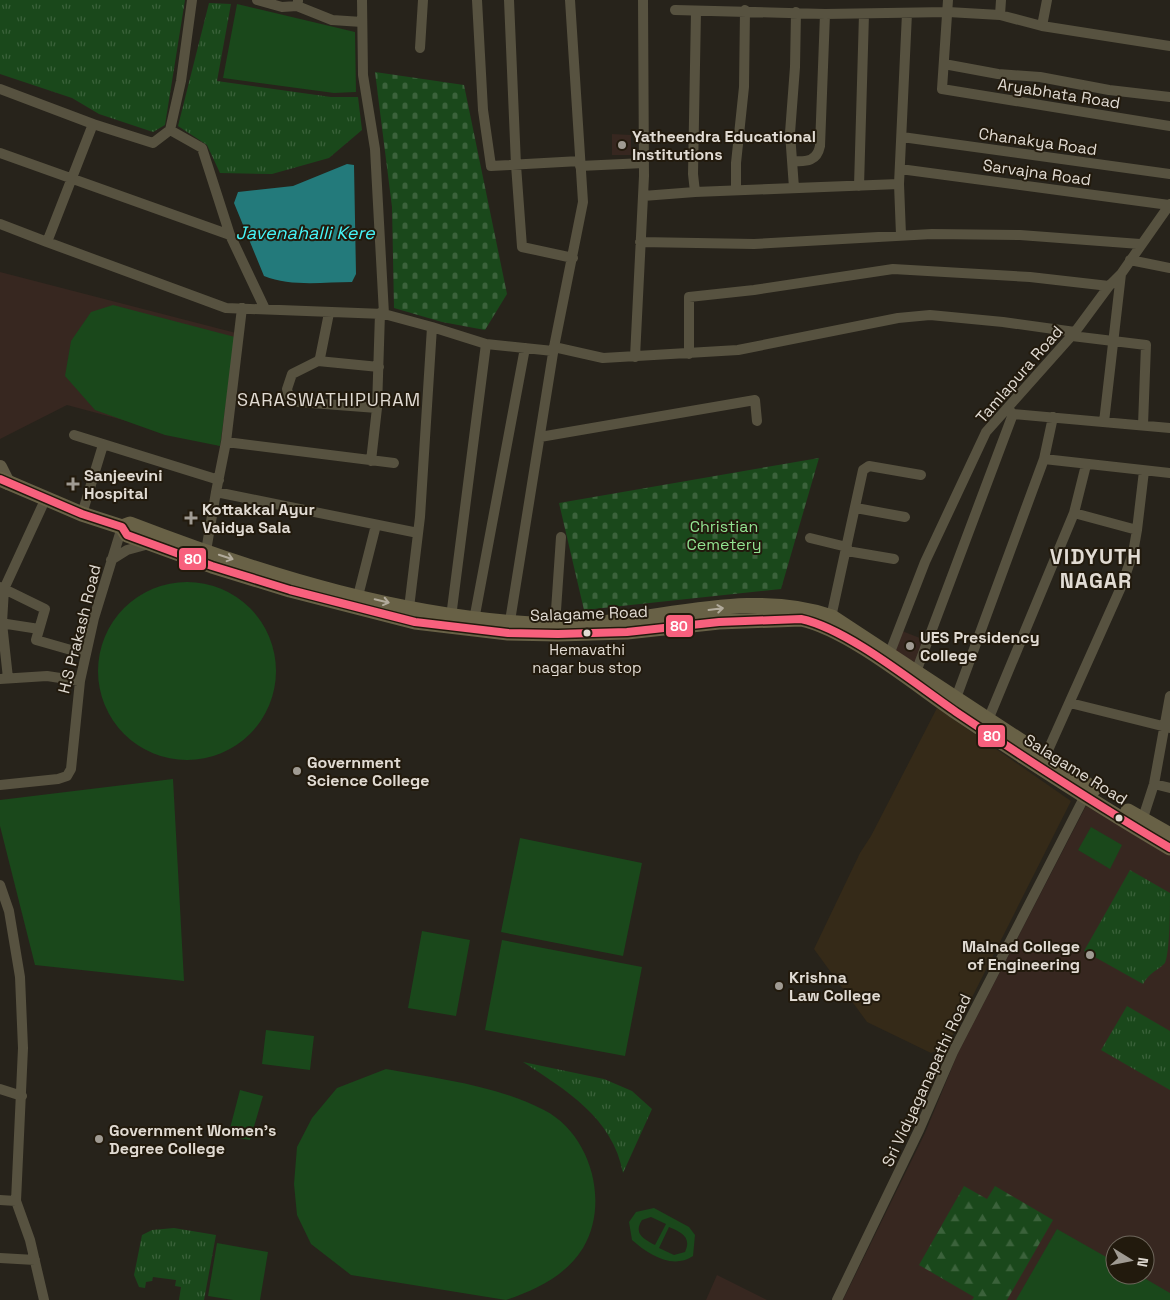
<svg xmlns="http://www.w3.org/2000/svg" width="1170" height="1300" font-family="'Space Grotesk',sans-serif">
<defs>
<pattern id="grass-tufts" width="24" height="20" patternUnits="userSpaceOnUse" patternTransform="scale(1.25)"><rect width="24" height="20" fill="#1a481b"/><path d="M3 7l-1-3M5 7V3M7 7l1-3M15 17l-1-3M17 17v-4M19 17l1-3" fill="none" stroke="#3b623b"/></pattern>
<pattern id="forest-firs" width="22" height="20" patternUnits="userSpaceOnUse" patternTransform="scale(1.25)"><rect width="22" height="20" fill="#1a481b"/><path d="M5 1l3.5 6h-7zM16 11l3.5 6h-7z" fill="#3b623b"/></pattern>
<pattern id="cemetery-stones" width="16" height="16" patternUnits="userSpaceOnUse" patternTransform="scale(1.25)"><rect width="16" height="16" fill="#1a481b"/><path d="M2 7V4a2 2 0 0 1 4 0v3zM10 15v-3a2 2 0 0 1 4 0v3z" fill="#3b623b"/></pattern>
</defs>
<rect width="100%" height="100%" fill="#27231b"/>
<!-- built -->
<path fill="#352a18" d="M937 708 1071 801 947 1047 931 1053 867 1022 814 949 860 853 871 836Z"/>
<!-- education -->
<path fill="#372720" fill-rule="evenodd" d="M612 134 631 135V155H612Z
M0 272 236 333 220 446 67 405 0 439Z
M902 631 925 640 917 663 894 652Z
M1086 806 1170 856V1300H843L925 1133 958 1053ZM1115 1245H1145V1275H1115Z
M717 1275 767 1300H706Z"/>
<!-- grass -->
<path fill="url(#grass-tufts)" d="M0 0H185L165 125 153 132 99 114 72 98 0 74Z
M209 3 231 4 217 81 331 97H358L362 130 329 158 272 174 220 173 207 145 178 126Z
M1130 870 1170 893C1170 909 1170 951 1165 963 1156 972 1151 971 1143 984L1084 951Z
M1127 1006 1170 1031V1090L1101 1050Z
M523 1062 604 1079 632 1091 652 1109 623 1173C613 1118 566 1090 523 1062Z
M174 1228 216 1235 204 1300H179L181 1287 175 1286 176 1280 153 1277 152 1281 146 1282 145 1288 139 1287 134 1275 142 1235 152 1230Z"/>
<!-- forest -->
<path fill="url(#forest-firs)" d="M964 1186 987 1199 995 1186 1053 1220 1007 1300H972L974 1297 919 1265Z"/>
<!-- cemetery -->
<path fill="url(#cemetery-stones)" d="M375 72 464 85 507 294 485 330 442 322 394 308 392 207Z
M819 458 781 589 584 610 559 503Z"/>
<!-- pitch -->
<path fill="#1a481b" fill-rule="evenodd" d="M237 4 355 32 356 92 334 93 223 78Z
M113 305 235 337 220 446 165 435 95 410 65 376 71 341 91 312Z
M98 671a89 89 0 1 1 178 0a89 89 0 1 1-178 0Z
M173 779 184 981 35 965 0 826V800Z
M1091 827 1122 845 1110 869 1078 850Z
M520 838 642 863 623 956 501 932Z
M422 931 470 940 456 1016 408 1008Z
M502 940 642 967 625 1056 485 1030Z
M266 1030 314 1036 310 1070 262 1064Z
M386 1069C439 1079 495 1085 544 1110 591 1134 610 1203 583 1248 566 1276 535 1290 506 1300L351 1275 311 1244 297 1215 294 1184 297 1147 312 1118 337 1088Z
M240 1090 263 1096 250 1140 228 1136Z
M654 1208 689 1227 695 1235 693 1256C672 1270 648 1254 632 1240L629 1222 636 1212ZM651 1217 666 1224 655 1245C644 1239 633 1234 642 1220ZM669 1227C681 1232 692 1237 685 1252L674 1255 659 1248Z
M1057 1229 1115 1262V1275H1139L1170 1293V1300H1016Z
M217 1243 268 1252 260 1300H233L208 1296Z"/>
<!-- water -->
<path fill="#237a7b" d="M347 164 354 165 356 274 352 282C324 282 291 287 264 276L234 203 238 192 293 186Z"/>
<g fill="none" stroke-linecap="round" stroke-linejoin="round">
<!-- street -->
<path stroke="#575240" stroke-width="10" d="M257 0 282 7 297 6 298 1
M362 0 363 75 375 149 384 314 432 327 420 517 409 608
M477 0 483 110 491 166 580 161
M509 0 516 165 522 247 573 258
M948 0 942 89 1170 126
M297 6 332 20 362 22
M675 10 825 14 948 12 1000 15 1042 26 1170 46
M1000 15 1001 0
M1042 26 1047 0
M420 48 423 0
M944 64 998 74 1040 77 1109 90 1170 97
M0 89 93 124 153 143 170 130 181 81 192 0
M93 124 47 242 226 308 384 314
M170 130 202 148 230 235
M902 137 1170 174
M0 153 230 235 265 309
M793 161C807 162 817 161 820 146L825 14
M580 166 644 163
M900 169 1169 205
M859 186 864 14
M794 188 790 133 795 67 796 12
M736 190V163L744 87 745 10
M695 192 693 174 696 11
M643 196 695 192 899 184
M0 224 47 242
M901 235 899 184 907 13
M640 242 754 244 932 234 1020 235 1140 244
M1130 260 1170 268
M329 313 320 358 318 361 292 374 287 389 289 397 298 402 377 408
M432 327 486 344
M1072 336 1146 345 1143 425
M554 347 603 358 738 350 898 318 930 315 1003 322 1075 332
M689 354V297L754 290 893 269 1030 277 1109 286
M635 357 644 176 643 0
M318 361 379 367
M1009 410 1013 414 1170 428
M1053 417 1044 459 1170 473
M1104 422 1121 274
M74 435 219 480
M540 437 755 400 757 421
M226 442 394 463
M371 461 377 408 380 313
M216 492 226 442 242 308
M856 508 905 517
M1074 513 1137 530
M82 514 103 445
M810 538 847 547
M847 551 894 559
M205 557 216 492 418 533
M111 560 127 550 149 544
M0 587 45 609 36 640 85 654
M358 596 376 525
M451 617 486 344 553 351
M474 620 525 348
M510 621 554 347 583 202 570 0
M830 622 863 470 869 466 921 475
M0 623 39 629
M555 625 561 537
M887 660 925 562 986 432 1075 332 1109 286 1121 274 1170 204
M916 672 1013 414
M8 678 2 623 4 589 45 500
M0 679 47 676 80 681
M956 698 1044 459
M1070 703 1170 728
M988 720 1074 513 1086 465
M1045 757 1122 585 1133 553 1137 530 1144 471
M1154 784 1170 788
M0 785 58 779 67 776 71 769 80 681 94 618 122 527
M1141 824 1154 784 1170 696
M0 885 9 911 20 977 23 1048 16 1201 30 1240 44 1300
M0 1089 22 1096
M0 1200 16 1201
M0 1258 35 1260
M837 1300 919 1130 953 1052 1087 792"/>
<!-- secondary -->
<path stroke="#615b46" stroke-width="14" d="M0 467 8 483"/>
<!-- primary -->
<path stroke="#686146" stroke-width="15" d="M0 479 82 514 122 527 127 535 212 566 290 590 415 622 508 633 558 634 627 632 719 622 801 619C848 629 915 684 956 712 1026 759 1097 805 1170 848
M122 527 130 524C265 576 410 621 555 625 645 627 745 586 832 617L1094 789
M1128 811 1170 835"/>
<defs>
<path id="bus-1" d="M0 479 82 514 122 527 127 535 212 566 290 590 415 622 508 633 558 634 627 632 719 622 801 619C848 629 915 684 956 712 1026 759 1097 805 1170 848"/>
</defs>
<!-- bus-1 casing -->
<use href="#bus-1" stroke="#221a0d" stroke-width="11"/>
<!-- bus-1 -->
<use href="#bus-1" stroke="#f8607d" stroke-width="8"/>
</g>
<!-- one-way arrows -->
<defs><path id="oneway-shaft" d="M-6 0H5M1.5-3L5.5 0L1.5 3" fill="none" stroke-width="1.6" stroke-linecap="round" stroke-linejoin="round" transform="scale(1.25)"/></defs>
<g stroke="#b1aa9b">
<use href="#oneway-shaft" transform="translate(226 557) rotate(18)"/>
<use href="#oneway-shaft" transform="translate(382 601) rotate(13)"/>
<use href="#oneway-shaft" transform="translate(716 609) rotate(-7)"/>
</g>
<!-- markers -->
<g fill="#a09b93" stroke="#221a0d" stroke-width="2">
<circle cx="622" cy="145" r="5"/>
<path d="M70.5 476.5h5v5h5v5h-5v5h-5v-5h-5v-5h5z"/>
<path d="M188.5 510.5h5v5h5v5h-5v5h-5v-5h-5v-5h5z"/>
<circle cx="910" cy="646" r="5"/>
<circle cx="297" cy="771" r="5"/>
<circle cx="1090" cy="955" r="5"/>
<circle cx="779" cy="986" r="5"/>
<circle cx="99" cy="1139" r="5"/>
</g>
<g fill="#e1dbd3" stroke="#221a0d" stroke-width="2">
<circle cx="587" cy="633" r="4.5"/>
<circle cx="1119" cy="818" r="4.5"/>
</g>
<g text-anchor="middle" stroke-width="4" stroke-linejoin="round" paint-order="stroke">
<!-- bus labels -->
<g font-size="15" fill="#e1dbd3" stroke="#221a0d">
<text x="587" y="655">Hemavathi<tspan x="587" dy="18">nagar bus stop</tspan></text>
</g>
<!-- street labels -->
<g font-size="16" fill="#e1dbd3" stroke="#221a0d">
<text transform="translate(1059 93) rotate(9)" y="6">Aryabhata Road</text>
<text transform="translate(1038 141) rotate(8)" y="6">Chanakya Road</text>
<text transform="translate(1037 172) rotate(8)" y="6">Sarvajna Road</text>
<text transform="translate(1019 374) rotate(-49)" y="6">Tamlapura Road</text>
<text transform="translate(589 613) rotate(-2)" y="6">Salagame Road</text>
<text transform="translate(79 629) rotate(-76)" y="6">H.S Prakash Road</text>
<text transform="translate(1076 769) rotate(32)" y="6">Salagame Road</text>
<text transform="translate(926 1080) rotate(-65)" y="6">Sri Vidyaganapathi Road</text>
</g>
<!-- poi labels -->
<g font-size="16" font-weight="bold" fill="#e1dbd3" stroke="#221a0d" text-anchor="start">
<text x="632" y="142">Yatheendra Educational<tspan x="632" dy="18">Institutions</tspan></text>
<text x="84" y="481">Sanjeevini<tspan x="84" dy="18">Hospital</tspan></text>
<text x="202" y="515">Kottakkal Ayur<tspan x="202" dy="18">Vaidya Sala</tspan></text>
<text x="920" y="643">UES Presidency<tspan x="920" dy="18">College</tspan></text>
<text x="307" y="768">Government<tspan x="307" dy="18">Science College</tspan></text>
<text x="1080" y="952" text-anchor="end">Malnad College<tspan x="1080" dy="18">of Engineering</tspan></text>
<text x="789" y="983">Krishna<tspan x="789" dy="18">Law College</tspan></text>
<text x="109" y="1136">Government Women's<tspan x="109" dy="18">Degree College</tspan></text>
</g>
<!-- park labels -->
<g font-size="16" fill="#92e391" stroke="#221a0d">
<text x="724" y="532">Christian<tspan x="724" dy="18">Cemetery</tspan></text>
</g>
<!-- water labels -->
<g font-size="18" font-style="italic" fill="#46f5f9" stroke="#221a0d">
<text x="305" y="239">Javenahalli Kere</text>
</g>
<!-- neighbourhood labels -->
<g font-size="18" letter-spacing="1" fill="#e1dbd3" stroke="#221a0d">
<text x="329" y="406">SARASWATHIPURAM</text>
</g>
<!-- district labels -->
<g font-size="21" font-weight="bold" letter-spacing="1" fill="#e1dbd3" stroke="#221a0d">
<text x="1096" y="564">VIDYUTH<tspan x="1096" dy="24">NAGAR</tspan></text>
</g>
</g>
<g stroke="#221a0d" stroke-width="2">
<rect x="178" y="547" width="29" height="24" rx="5" fill="#f8607d"/>
<rect x="665" y="614" width="29" height="24" rx="5" fill="#f8607d"/>
<rect x="977" y="724" width="29" height="24" rx="5" fill="#f8607d"/>
</g>
<g font-size="14" text-anchor="middle" font-weight="bold" fill="#fff">
<text x="193" y="564">80</text>
<text x="679" y="631">80</text>
<text x="992" y="741">80</text>
</g>
<!-- north arrow -->
<g transform="translate(1130 1260) rotate(100)"><circle r="24" fill="#221a0d" stroke="#6e675c"/>
<path d="M0-4L9 19L0 12L-9 19Z" fill="#a09b93"/>
<text y="-8" font-size="14" font-weight="bold" text-anchor="middle" fill="#e1dbd3">N</text>
</g>
</svg>
